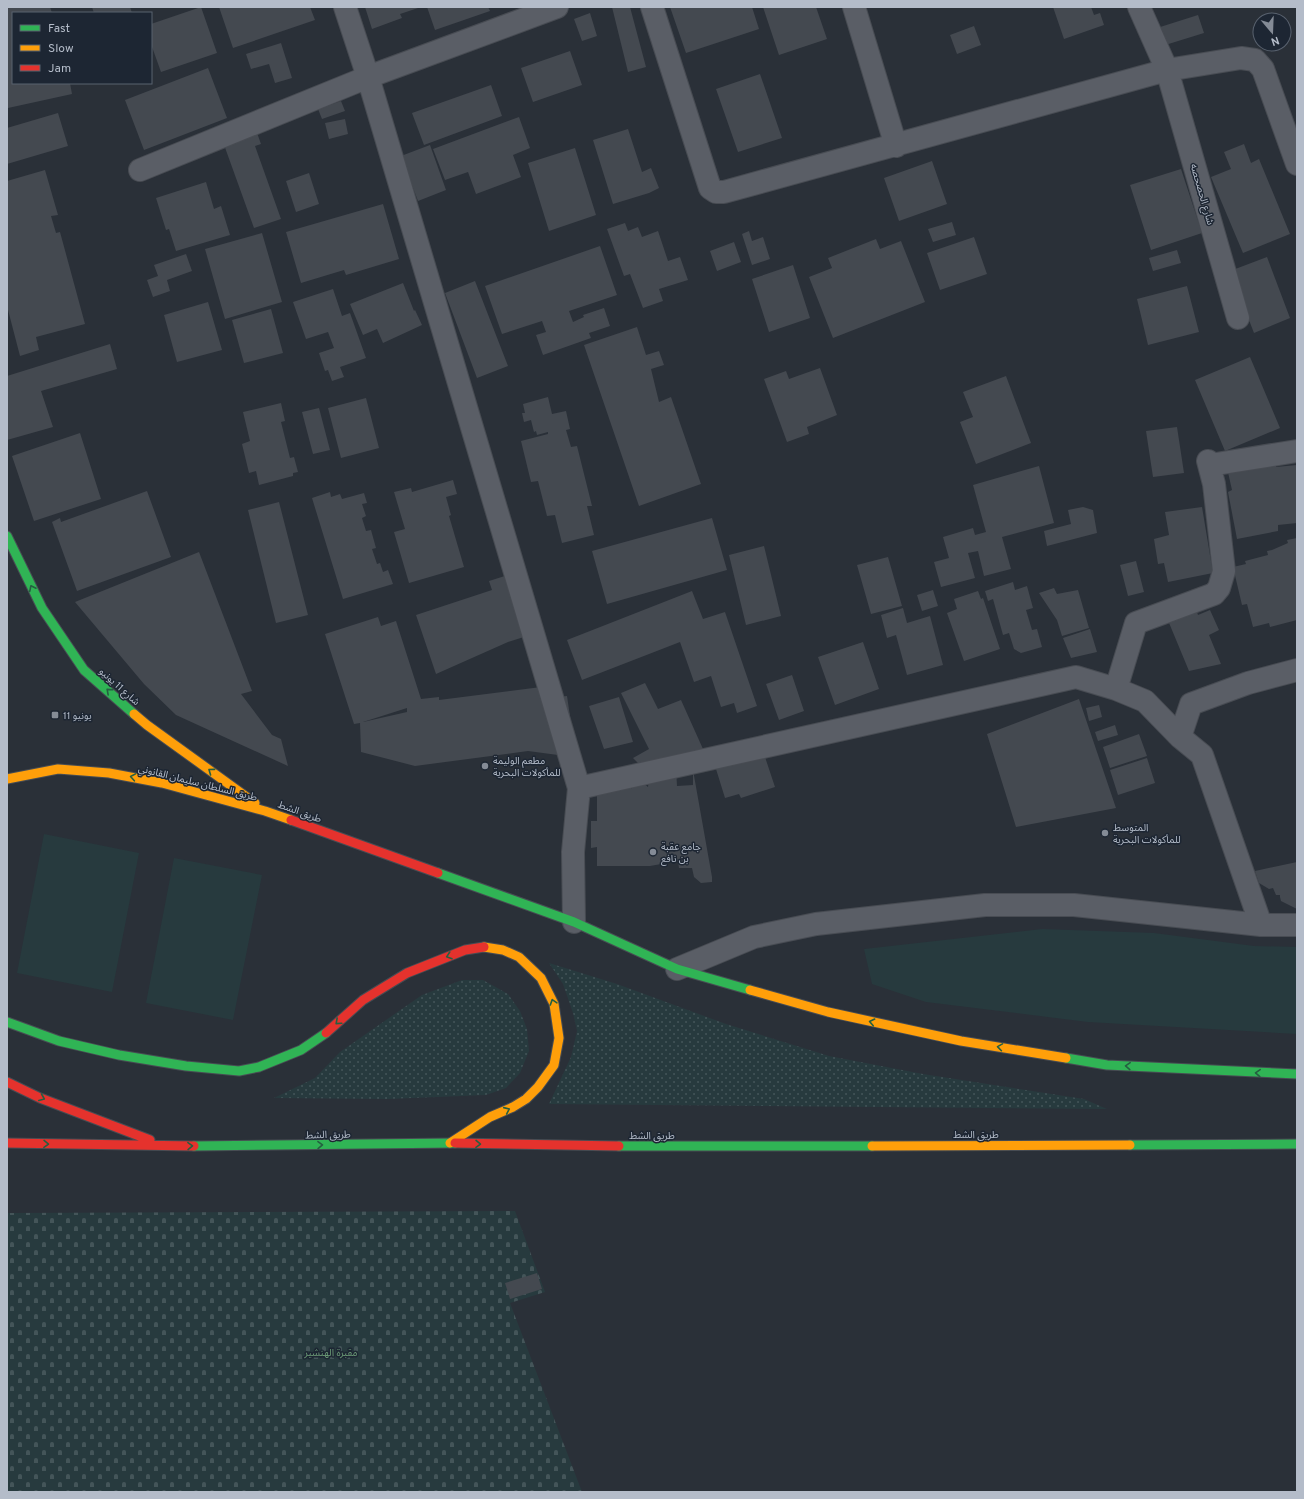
<svg xmlns="http://www.w3.org/2000/svg" width="1304" height="1499" font-family="Overpass,'Noto Sans Arabic',sans-serif">
<defs>
<pattern id="grass-dots" width="8" height="8" patternUnits="userSpaceOnUse"><rect width="8" height="8" fill="#273a3e"/><path d="M2 2h.1M6 6h.1" fill="none" stroke="#445559" stroke-width="1.8" stroke-linecap="round"/></pattern>
<pattern id="cemetery-stones" width="16" height="16" patternUnits="userSpaceOnUse"><rect width="16" height="16" fill="#273a3e"/><path d="M2 7V4a2 2 0 0 1 4 0v3zM10 15v-3a2 2 0 0 1 4 0v3z" fill="#445559"/></pattern>
</defs>
<rect width="100%" height="100%" fill="#2a3038"/>
<!-- grass -->
<path fill="url(#grass-dots)" d="M549 963 617 984 726 1024 829 1056 923 1074 1084 1099 1107 1109 549 1104 571 1057 577 1031 573 1013 563 984Z
M462 980H483L508 994 520 1011 527 1029 529 1051 520 1073 506 1088 486 1095 388 1099 274 1098 315 1078 340 1052 422 995Z"/>
<!-- cemetery -->
<path fill="url(#cemetery-stones)" d="M515 1211 545 1292 510 1303 582 1492H7V1213Z"/>
<!-- garden -->
<path fill="#273a3e" d="M44 834 139 853 112 992 17 973Z
M174 858 262 875 233 1020 146 1003Z
M1042 929 1154 933 1254 946 1297 947V1034L1088 1022 926 1002 872 984 864 949Z"/>
<!-- building -->
<path fill="#444950" fill-rule="evenodd" d="M7 7H50L52 13H13V83H70L72 94 8 108 7 96Z
M92 7H130L132 13H94Z
M201 7 217 53 161 72 151 44V24Z
M219 7H310L315 20 233 48Z
M365 7H421L400 14 402 18 372 29Z
M427 7H488L490 11 435 30Z
M612 7H630L646 67 628 72Z
M670 7H752L759 29 686 53Z
M763 7H816L827 39 779 55Z
M1053 7H1091L1094 15 1100 13 1104 25 1064 39Z
M590 13 597 36 582 41 574 19Z
M1198 15 1204 33 1162 46 1157 28Z
M974 26 981 45 957 54 950 35Z
M281 43 292 78 275 83 269 64 251 69 246 54Z
M570 51 582 85 533 102 521 68Z
M208 68 227 118 144 150 125 100Z
M760 74 782 138 738 152 716 89Z
M491 85 502 116 424 145 412 113Z
M341 101 345 111 322 119 318 109Z
M58 113 68 146 7 164V128Z
M519 117 530 148 513 155 521 177 476 194 468 172 445 180 433 149Z
M345 119 348 134 329 139 325 123Z
M628 129 642 172 651 168 659 188 649 193 613 204 593 140Z
M256 130 261 144 255 146 281 219 254 228 223 142Z
M1244 144 1251 163 1259 159 1290 234 1243 253 1211 177 1231 169 1224 152Z
M430 145 446 190 418 201 401 156Z
M575 148 596 215 549 231 528 163Z
M932 161 947 204 899 221 884 178Z
M1181 169 1202 233 1151 250 1130 185Z
M45 170 58 215 51 216 56 233 60 232 85 324 36 337 39 350 20 356 7 306V181Z
M309 173 319 204 296 212 286 181Z
M206 182 214 209 221 206 230 235 176 251 169 229 166 230 156 198Z
M383 204 399 259 346 275 344 270 301 283 286 232Z
M952 222 956 235 933 242 928 229Z
M625 223 628 231 638 227 642 237 658 231 668 261 680 257 688 280 659 289 663 301 643 308 630 274 624 276 607 229Z
M749 231 752 241 763 237 770 259 752 265 742 234Z
M262 233 282 302 225 319 205 249Z
M974 237 987 274 940 290 927 253Z
M876 239 880 249 901 241 925 302 833 338 809 277 832 268 828 258Z
M734 242 741 262 717 271 710 251Z
M600 246 617 295 569 311 573 322 584 317 583 315 604 308 610 326 589 333 591 338 543 355 536 335 546 332 542 321 502 334 485 286Z
M1177 250 1181 263 1153 271 1149 258Z
M186 254 192 271 167 280 170 291 153 297 147 280 158 276 154 265Z
M1267 257 1290 318 1254 333 1230 271Z
M793 265 810 318 769 332 752 279Z
M475 281 508 366 477 378 445 293Z
M403 283 414 311 415 310 422 325 383 343 377 329 363 335 350 304Z
M1187 286 1199 332 1148 345 1137 299Z
M333 289 342 316 350 313 366 358 340 367 344 377 332 381 328 370 325 371 319 353 334 348 328 332 306 339 293 302Z
M208 302 222 350 177 362 164 315Z
M271 309 283 353 244 363 232 320Z
M637 327 646 355 659 351 664 365 651 369 659 402 671 397 701 484 639 506 584 345Z
M110 344 117 369 41 391 53 427 7 440V376Z
M1250 357 1280 428 1225 451 1195 380Z
M820 368 837 415 807 427 809 434 787 442 764 379 786 371 789 379Z
M1006 376 1031 443 976 464 960 422 973 417 963 392Z
M548 397 552 414 566 411 570 429 566 430 571 447 577 446 592 506H587L594 535 562 543 555 515 547 516 538 481 531 482 521 441 548 434V432L537 435 536 431 534 432 531 420 524 422 522 413H525L523 404Z
M366 398 379 448 341 458 328 408Z
M281 403 285 421 281 422 290 458 294 457 298 472 293 473V476L259 485 256 471 249 473 242 444 250 441 243 412Z
M319 408 330 450 313 454 302 412Z
M1177 427 1184 473 1153 477 1146 431Z
M80 433 101 499 34 521 12 456Z
M1276 462V467L1297 465V523L1278 525V531L1237 539 1228 492 1232 490 1227 468Z
M1039 466 1054 523 1002 537 1011 569 984 576 978 551 968 553 975 578 941 587 934 562 949 558 943 537 973 528 975 535 986 532 973 485Z
M453 480 457 494 446 497 451 515 449 516 464 567 409 583 394 532 405 529 394 492 411 488 412 492Z
M147 491 171 557 77 591 52 522 60 518 61 522Z
M330 492 331 497 340 494 342 499 364 493 367 503 362 504 366 516 362 518 366 531 371 530 376 548 372 549 377 564 380 563 383 572 388 570 393 584 343 599 312 498Z
M279 502 308 615 276 623 248 510Z
M1083 507 1093 510 1097 533 1047 546 1044 531 1071 524 1068 510Z
M1202 507 1213 573 1168 582 1164 563 1158 564 1154 539 1169 535 1165 512Z
M712 518 727 570 607 604 592 551Z
M1297 538V620L1270 627 1269 623 1253 627 1247 604 1242 605 1233 567 1246 564 1245 561 1268 555 1267 551 1272 550 1273 556 1272 550 1288 543 1287 540Z
M764 546 781 616 746 625 729 555Z
M199 552 252 691 241 694 272 735 281 739 288 766 176 715 144 684 75 602Z
M888 557 902 606 871 614 857 565Z
M1136 561 1144 592 1128 596 1120 565Z
M508 575 527 636 508 642 436 674 416 615 492 590 489 581Z
M1013 582 1015 590 1027 586 1033 608 1026 610 1032 630 1037 629 1042 647 1021 653 1014 649 1009 633 1003 635 993 599 988 601 985 591Z
M1054 588 1057 594 1078 590 1089 628 1062 636 1057 620 1039 593Z
M933 590 938 606 922 611 917 595Z
M692 591 703 619 725 612 757 706 737 713 734 703 721 707 711 676 694 682 680 642 582 680 567 640Z
M978 591 981 599 983 598 1000 649 964 661 947 613 957 609 954 599Z
M903 608 907 623 930 616 943 665 907 675 896 635 887 638 881 615Z
M1196 609 1198 615 1210 610 1219 630 1209 635 1221 664 1189 671 1167 618Z
M378 617 381 626 396 621 421 699 439 697V700L549 686 551 698 567 696 574 743 558 755 528 751 415 766 361 752 360 723 354 724 325 634ZM407 708V712L363 722Z
M1090 629 1097 652 1071 658 1063 638Z
M863 642 879 689 835 705 818 657Z
M792 675 804 711 779 720 766 684Z
M645 683 658 709 681 700 703 749 642 767 633 758 649 749 621 693Z
M619 697 633 742 604 749 589 706Z
M1079 699 1116 808 1016 827 987 734Z
M1099 705 1102 717 1089 721 1086 708Z
M1115 725 1118 735 1098 741 1095 732Z
M1139 734 1147 756 1110 768 1103 747Z
M764 754 775 787 741 798 739 794 725 798 716 769Z
M1147 758 1155 783 1118 795 1110 770Z
M674 768H676L677 786 693 785V770L712 877V882L701 883 694 877 692 868H679L678 861 650 866H597V847L591 848V821H597V791L611 788 613 792 629 785 632 789V787L643 783 648 787 649 779H675Z
M1297 862V909L1281 901 1280 897V895H1276L1273 888 1269 889 1259 883 1255 871Z
M537 1273 542 1289 510 1299 505 1283Z"/>
<g fill="none" stroke-linecap="round" stroke-linejoin="round">
<defs>
<path id="street" d="M345 7 368 77 579 788
M652 7 710 188 716 192H724L1167 70 1241 58 1255 60 1263 69 1297 164
M854 7 896 146
M1139 7 1167 70 1238 318
M140 170 368 77 557 7
M1208 461 1210 465 1297 451
M1116 689 1136 623 1214 594 1219 588 1224 571 1214 484 1208 461
M1180 737 1191 704 1248 683 1297 670
M574 922 573 852 579 788 1076 677 1116 689 1145 701 1180 737 1202 755 1261 925
M677 969 754 937 816 924 985 905H1074L1261 925H1297"/>
<path id="fast" d="M7 536 42 608 84 670 134 714
M438 873 574 922 677 969 750 990
M7 1022 59 1041 119 1055 186 1066 239 1071 259 1067 301 1050 326 1033
M1066 1058 1107 1065 1297 1074
M1130 1145 1297 1144
M194 1146 455 1143
M619 1146H872"/>
<path id="slow" d="M134 714 147 725 255 803
M7 779 58 769 109 773 162 783 265 811 291 820
M750 990 828 1012 961 1041 1066 1058
M450 1143 490 1117 513 1107 526 1099 538 1087 554 1065 559 1038 554 1004 541 978 519 957 503 950 484 947
M872 1146 1130 1145"/>
<path id="jam" d="M291 820 438 873
M326 1033 363 1000 407 973 465 950 484 947
M7 1082 40 1098 150 1140
M7 1143 194 1146
M455 1143 619 1146"/>
</defs>
<!-- street casing -->
<use href="#street" stroke="#484c53" stroke-width="24"/>
<!-- fast casing -->
<use href="#fast" stroke="#474c53" stroke-width="11"/>
<!-- slow casing -->
<use href="#slow" stroke="#474c53" stroke-width="11"/>
<!-- jam casing -->
<use href="#jam" stroke="#474c53" stroke-width="11"/>
<!-- street -->
<use href="#street" stroke="#5a5e66" stroke-width="22"/>
<!-- fast -->
<use href="#fast" stroke="#30b455" stroke-width="9"/>
<!-- slow -->
<use href="#slow" stroke="#ff9f0a" stroke-width="9"/>
<!-- jam -->
<use href="#jam" stroke="#e5322d" stroke-width="9"/>
</g>
<!-- one-way arrows -->
<defs><path id="oneway-chevron" d="M-2-3.5L2.5 0L-2 3.5" fill="none" stroke-width="1.6" stroke-linecap="round" stroke-linejoin="round"/></defs>
<g stroke="#255f41">
<use href="#oneway-chevron" transform="translate(32 588) rotate(-116)"/>
<use href="#oneway-chevron" transform="translate(109 691) rotate(-138)"/>
<use href="#oneway-chevron" transform="translate(211 771) rotate(-144)"/>
<use href="#oneway-chevron" transform="translate(133 777) rotate(-170)"/>
<use href="#oneway-chevron" transform="translate(449 956) rotate(161)"/>
<use href="#oneway-chevron" transform="translate(553 1002) rotate(-108)"/>
<use href="#oneway-chevron" transform="translate(338 1022) rotate(138)"/>
<use href="#oneway-chevron" transform="translate(872 1022) rotate(-168)"/>
<use href="#oneway-chevron" transform="translate(1000 1047) rotate(-171)"/>
<use href="#oneway-chevron" transform="translate(1128 1066) rotate(-177)"/>
<use href="#oneway-chevron" transform="translate(1258 1073) rotate(-177)"/>
<use href="#oneway-chevron" transform="translate(42 1098) rotate(23)"/>
<use href="#oneway-chevron" transform="translate(507 1110) rotate(-24)"/>
<use href="#oneway-chevron" transform="translate(46 1144) rotate(1)"/>
<use href="#oneway-chevron" transform="translate(478 1144) rotate(1)"/>
<use href="#oneway-chevron" transform="translate(320 1145) rotate(-1)"/>
<use href="#oneway-chevron" transform="translate(190 1146) rotate(-1)"/>
</g>
<!-- markers -->
<g fill="#848b96" stroke="#1d2633" stroke-width="1.5">
<rect x="51" y="711" width="8" height="8" rx="2"/>
<circle cx="485" cy="766" r="4"/>
<circle cx="1105" cy="833" r="4"/>
<circle cx="653" cy="852" r="4"/>
</g>
<g text-anchor="middle" stroke-width="3" stroke-linejoin="round" paint-order="stroke">
<!-- street labels -->
<g font-size="10" fill="#b4bcc9" stroke="#1d2633">
<text transform="translate(1203 194) rotate(74)" y="4">شارع الحصحصه</text>
<text transform="translate(120 686) rotate(42)" y="4">شارع 11 يونيو</text>
<text transform="translate(198 782) rotate(14)" y="4">طريق السلطان سليمان القانوني</text>
<text transform="translate(300 811) rotate(20)" y="4">طريق الشط</text>
<text transform="translate(328 1134) rotate(-1)" y="4">طريق الشط</text>
<text x="976" y="1138">طريق الشط</text>
<text x="652" y="1139">طريق الشط</text>
</g>
<!-- poi labels -->
<g font-size="10" fill="#b4bcc9" stroke="#1d2633" text-anchor="start">
<text x="63" y="719">11 يونيو</text>
<text x="493" y="764">مطعم الوليمة<tspan x="493" dy="12">للمأكولات البحرية</tspan></text>
<text x="1113" y="831">المتوسط<tspan x="1113" dy="12">للمأكولات البحرية</tspan></text>
<text x="661" y="850">جامع عقبة<tspan x="661" dy="12">بن نافع</tspan></text>
</g>
<!-- park labels -->
<g font-size="10" fill="#6b9a76" stroke="#1d2633">
<text x="331" y="1356">مقبرة الهنشير</text>
</g>
</g>
<!-- border -->
<rect width="1304" height="1499" fill="none" stroke="#b4bcc9" stroke-width="16"/>
<!-- legend -->
<rect x="12" y="12" width="140" height="72" fill="#1d2633" stroke="#59626f"/>
<rect x="20" y="25" width="20" height="6" fill="#30b455" stroke="#59626f"/>
<text x="48" y="32" font-size="12" fill="#b4bcc9">Fast</text>
<rect x="20" y="45" width="20" height="6" fill="#ff9f0a" stroke="#59626f"/>
<text x="48" y="52" font-size="12" fill="#b4bcc9">Slow</text>
<rect x="20" y="65" width="20" height="6" fill="#e5322d" stroke="#59626f"/>
<text x="48" y="72" font-size="12" fill="#b4bcc9">Jam</text>
<!-- north arrow -->
<g transform="translate(1272 32) rotate(161)"><circle r="19" fill="#1d2633" stroke="#59626f"/>
<path d="M0-3L7 15L0 10L-7 15Z" fill="#848b96"/>
<text y="-6" font-size="11" font-weight="bold" text-anchor="middle" fill="#b4bcc9">N</text>
</g>
</svg>
